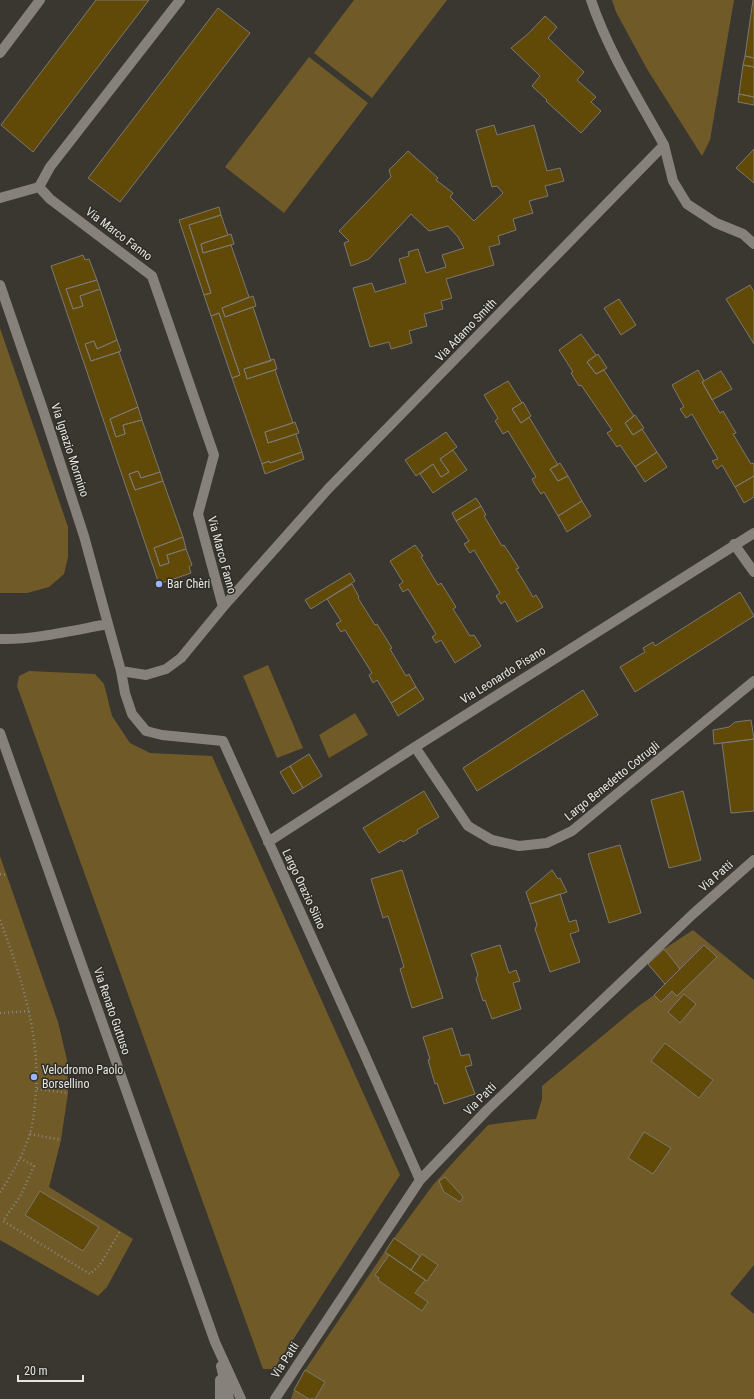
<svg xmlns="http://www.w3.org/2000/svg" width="754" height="1399" font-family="'Roboto Condensed',sans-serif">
<rect width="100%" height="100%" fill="#3a3730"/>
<!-- green -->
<path fill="#705b28" d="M354 0H447L372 98 314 53Z
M612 0H734L710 140 702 156 647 69 616 12Z
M309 57 368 103 284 213 225 167Z
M0 328 68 527V557L64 574 49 587 27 593H0Z
M268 665 303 748 277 758 243 676Z
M29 671 95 674 104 684 112 716 130 743 150 753 212 756 400 1175 274 1369H263L17 686 19 676Z
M355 713 368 735 329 758 319 735Z
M0 856 58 1022 67 1060 68 1093 61 1140 49 1187 133 1239 107 1287 98 1296 0 1240Z
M693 930 754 980V1265L730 1294 754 1314V1399H291L294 1390 305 1370 394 1238 433 1185 458 1157 488 1125 523 1120 536 1119 542 1099V1086L636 1008 654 995 665 984 648 964 664 949Z"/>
<!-- building -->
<path fill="#614a08" stroke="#7b7871" d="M96 0H149L33 152 1 125Z
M753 0H754V58L745 56Z
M218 8 250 33 120 202 88 178Z
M545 16 557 27 548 38 584 72 577 80 596 97 591 102 601 111 581 133 546 101 547 100 532 86 540 76 511 48 529 33Z
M745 56 754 58V67L743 65Z
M743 65 754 67V97L739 94Z
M739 94 754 97V105L738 102Z
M494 125 497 135 534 125 547 171 560 168 564 181 545 186 548 196 529 201 533 213 513 219 516 230 498 236 500 244 489 247 494 265 446 279 452 298 441 301 443 309 424 314 427 326 409 331 412 343 391 349 389 342 370 347 353 288 372 283 375 292 406 283 399 259 409 256 408 252 418 249 426 273 446 267 442 255 464 248 458 237 448 226 429 231 411 214 369 259 351 266 344 243 349 241 339 231 391 177 389 170 408 151 438 178 436 180 453 193 450 197 474 221 503 193 497 186 492 187 476 130Z
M754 149V183L736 168Z
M219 207 221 215 189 225 211 293 204 295 179 220Z
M221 215 228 235 201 244 203 253 231 245 249 297 222 308 225 317 253 307 271 361 244 369 247 379 275 370 293 423 265 432 268 443 296 434 302 452 270 463 269 461 262 464 232 378 240 375 219 313 211 316 204 295 211 293 189 225Z
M231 234 234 244 203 253 201 244Z
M83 255 85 260 89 259 97 280 66 289 73 309 83 306 80 296 100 289 117 340 97 349 94 341 85 344 91 361 119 352 138 407 110 419 116 437 125 434 123 425 142 420 160 472 141 478 138 471 129 474 135 490 163 481 183 537 154 548 160 566 169 563 167 555 186 549 192 565 189 567 191 573 159 584 51 266Z
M97 280 100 289 80 296 83 306 73 309 66 289Z
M750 285 754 292V344L726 299Z
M253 296 256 306 225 317 222 308Z
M619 299 636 325 621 335 604 308Z
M219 313 240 375 232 378 211 316Z
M581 334 596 355 587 362 596 374 604 370 634 416 625 423 633 435 642 429 657 452 635 467 620 445 617 447 607 433 612 430 581 385 579 386 571 373 573 372 559 350Z
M117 340 121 351 91 361 85 344 94 341 97 349Z
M598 354 607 368 596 374 587 362Z
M274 359 277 369 247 379 244 369Z
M698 370 704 381 702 382 720 413 723 411 736 433 733 434 751 464 754 463V476L735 487 722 465 717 469 712 461 718 459 692 414 686 418 680 409 684 407 672 385Z
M721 371 732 389 712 400 702 382Z
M508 381 522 403 512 409 521 423 529 417 558 465 550 469 558 481 568 476 582 501 558 516 544 492 541 494 535 485 532 479 536 477 508 431 503 434 495 421 498 418 484 395Z
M523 402 531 416 521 423 512 409Z
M138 407 142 420 123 425 125 434 116 437 110 419Z
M635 415 644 428 633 435 625 423Z
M295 422 299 433 268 443 265 432Z
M446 432 457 447 440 459 449 472 441 477 433 464 416 476 405 460Z
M453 450 467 470 433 493 420 474 433 464 441 477 449 472 440 459Z
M302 452 304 459 265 474 262 464 269 461 270 463Z
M657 452 667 467 645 482 635 467Z
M560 463 568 476 558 481 550 469Z
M138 471 141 478 160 472 163 481 135 490 129 474Z
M754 476V497L744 503 735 487Z
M476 498 481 506 456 521 452 513Z
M582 501 591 516 567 532 558 516Z
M481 506 486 515 484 516 502 546 504 545 519 568 516 569 526 585 533 597 536 595 543 607 517 622 505 601 501 604 496 596 500 593 474 550 470 553 464 544 469 541 456 521Z
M183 537 186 549 167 555 169 563 160 566 154 548Z
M415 545 423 556 421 557 438 585 441 583 456 607 453 609 470 636 474 635 481 646 455 663 441 640 436 643 432 637 436 634 408 589 403 592 399 585 403 582 390 561Z
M350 573 355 581 311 609 305 600Z
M352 584 359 597 358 598 375 625 377 624 392 648 390 649 406 676 409 674 416 687 391 703 377 680 373 683 369 675 372 673 345 630 341 632 336 624 341 621 327 599Z
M740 592 754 616 635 692 620 667 645 652 643 648 653 642 655 646Z
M416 687 424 699 398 716 391 703Z
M583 690 598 715 477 791 463 768Z
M751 720 754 739 714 744 713 730 729 727 735 722Z
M754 739V811L731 813 722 743Z
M309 754 322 776 303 788 290 766Z
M290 766 303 788 293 794 280 772Z
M424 791 439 817 417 830 418 833 403 842 401 840 379 853 363 828Z
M683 791 701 860 669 868 651 800Z
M620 845 641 913 609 923 588 854Z
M402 870 443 998 412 1008 400 969 404 967 401 957 388 916 383 918 371 879Z
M552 870 558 879 560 878 567 892 530 904 526 892Z
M560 894 569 922 576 920 579 931 570 934 580 962 550 972 535 929 537 925 530 904Z
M500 945 509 973 516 970 520 981 513 983 521 1009 492 1019 485 1000 483 1001 476 979 478 975 471 954Z
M704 945 717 957 677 996 672 991 661 1002 654 995Z
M664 949 680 969 665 984 648 964Z
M684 994 696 1004 680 1023 668 1012Z
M452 1028 461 1056 469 1054 472 1065 465 1067 475 1094 444 1104 437 1083 435 1084 428 1060 430 1059 423 1037Z
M665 1043 713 1080 699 1098 651 1061Z
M644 1132 671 1148 653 1174 628 1158Z
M445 1177 463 1197 460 1202 444 1192 439 1181Z
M40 1191 99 1227 83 1251 25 1215Z
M394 1238 420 1256 411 1270 385 1252Z
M422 1254 438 1265 427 1281 411 1270Z
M389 1255 425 1280 415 1293 428 1302 422 1311 378 1280 379 1278 375 1275Z
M305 1370 325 1382 315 1399H309L294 1390Z"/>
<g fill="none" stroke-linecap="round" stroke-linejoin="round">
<!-- path -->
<path stroke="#898680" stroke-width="2.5" stroke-dasharray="1 3" stroke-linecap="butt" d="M0 874 7 875
M0 920C22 979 42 1039 35 1103 34 1113 33 1124 30 1133 24 1154 11 1175 0 1193
M0 1013 29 1011
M37 1089 68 1093
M30 1134 61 1140
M20 1158 34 1166 21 1195 3 1221 90 1274 100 1265 120 1231"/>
<!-- minor -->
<path stroke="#86827b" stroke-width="10" d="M180 0 50 167 39 187 50 199 152 276 214 455 198 514 223 607
M0 53 40 0
M664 145 673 181 687 204 716 223 743 234 754 244
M0 198 39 187
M0 285 43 410 84 536 108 624
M734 544 754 572
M0 639C33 640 75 630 108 624L121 671 146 675 166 669 181 658 223 607 328 489 664 145C638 98 608 51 591 0
M121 671 125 693 132 714 146 731 162 735 223 741 364 1053 420 1180
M0 733 204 1311 215 1342 241 1399
M415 747 468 826 492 840 519 846 547 843 572 831 754 681
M268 842 415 747 754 533
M221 1366 229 1399
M220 1380V1399
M275 1399 420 1180 487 1110 693 914 754 860"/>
</g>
<!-- markers -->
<g fill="#98b5fd" stroke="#2f2d27" stroke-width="1.5">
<circle cx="159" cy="584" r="4"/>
<circle cx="34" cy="1077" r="4"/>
</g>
<g text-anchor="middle" stroke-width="3" stroke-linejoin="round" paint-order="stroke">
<!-- street labels -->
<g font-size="12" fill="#e7e5e1" stroke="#2f2d27">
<text transform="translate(119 234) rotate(37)" y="4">Via Marco Fanno</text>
<text transform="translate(466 330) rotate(-46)" y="4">Via Adamo Smith</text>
<text transform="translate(70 450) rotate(72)" y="4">Via Ignazio Mormino</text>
<text transform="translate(222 555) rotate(75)" y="4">Via Marco Fanno</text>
<text transform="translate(503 675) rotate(-32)" y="4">Via Leonardo Pisano</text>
<text transform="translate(612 781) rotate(-39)" y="4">Largo Benedetto Cotrugli</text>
<text transform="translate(716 876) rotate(-41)" y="4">Via Patti</text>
<text transform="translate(304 889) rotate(65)" y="4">Largo Orazio Siino</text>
<text transform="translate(112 1011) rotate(71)" y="4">Via Renato Guttuso</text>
<text transform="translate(480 1099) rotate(-45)" y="4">Via Patti</text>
<text transform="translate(285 1360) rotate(-57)" y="4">Via Patti</text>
</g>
<!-- poi labels -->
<g font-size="12" fill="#e7e5e1" stroke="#2f2d27" text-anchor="start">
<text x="167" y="588">Bar Chèri</text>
<text x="42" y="1074">Velodromo Paolo<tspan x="42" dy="14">Borsellino</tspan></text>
</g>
</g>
<!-- scale -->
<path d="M18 1375v6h65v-6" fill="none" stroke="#e7e5e1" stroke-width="2"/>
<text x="24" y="1375" font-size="12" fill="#e7e5e1" stroke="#2f2d27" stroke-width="3" paint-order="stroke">20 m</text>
</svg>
